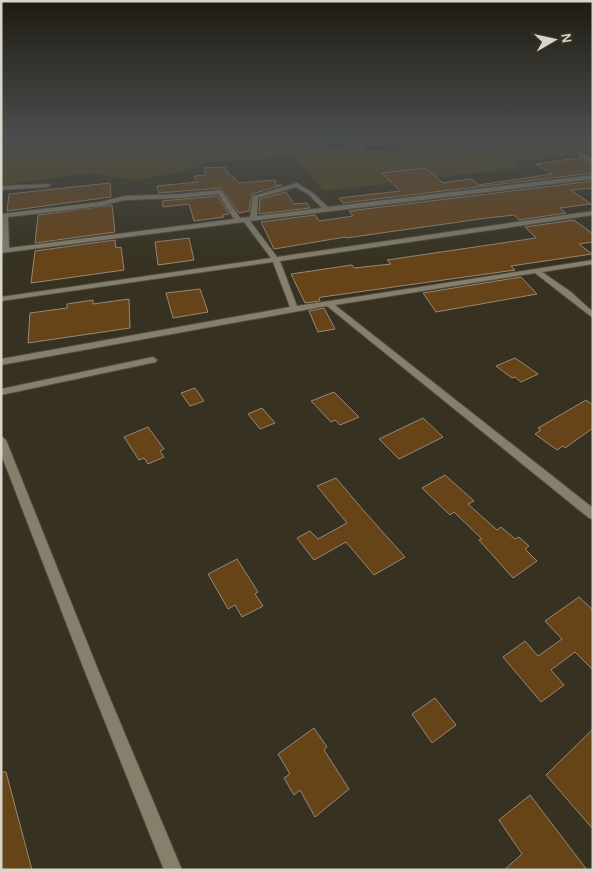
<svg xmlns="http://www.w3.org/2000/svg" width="594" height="871" font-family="'Alegreya Sans',sans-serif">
<rect width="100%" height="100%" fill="#363120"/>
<!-- green -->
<path fill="#534617" d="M1 139H303L337 149 352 141 347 139 434 141 461 139 465 145 490 146 487 140 482 139H567L593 142V153L513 162 519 168 324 191 293 157 209 162 186 171 135 180 90 173 1 185Z"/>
<!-- water -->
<path fill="#001822" d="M303 139H347L354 144C344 152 313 147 303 139Z
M361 141 398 142 401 149 368 150 365 149Z"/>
<!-- building -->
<path fill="#674318" stroke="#978879" d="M578 158 587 162 593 168V173L343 203 339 198 400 191 382 173 425 168 443 183 471 179 479 185 552 174 536 164Z
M225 167 226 172 228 171 230 176H233L238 183 275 180 276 185H282L252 194 249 211 239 213 221 188 159 193 157 186 197 182 194 176 206 175 204 168Z
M593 181V188L571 190 591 204 560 208 566 213 519 220 514 215 487 218 346 238 345 237 274 249 261 222 315 215 319 221 353 216 349 211Z
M110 183 111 197 7 211 9 194Z
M286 192 294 204 307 203 310 208 259 214 260 199Z
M217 196 229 214 223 215 224 217 194 221 189 204 163 207 162 201Z
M112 205 115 232 35 243 38 215Z
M574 220 593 234V242L579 244 592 254 511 266 515 270 322 297 319 298 320 301 305 303 291 274 352 265 354 268 391 264 387 260 536 238 525 227Z
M189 238 194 260 158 265 155 242Z
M115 240 116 248 121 247 124 270 31 283 35 251Z
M521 277 537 294 436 312 423 293Z
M200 289 208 312 173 318 166 293Z
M129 299 130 328 28 343 30 313 67 308V304L93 300V304Z
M324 308 335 329 318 332 309 311Z
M515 358 538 374 521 382 515 377 512 378 496 366Z
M195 388 204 401 190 406 181 393Z
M334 392 359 417 340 425 335 420 331 422 311 401Z
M586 400 593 405V428L565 448 563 446 557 450 535 434 541 430 538 428Z
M262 408 275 423 260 429 248 414Z
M423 418 443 437 399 459 379 439Z
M148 427 164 449 160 451 164 457 148 464 144 458 139 460 124 437Z
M445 475 474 501 468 504 497 530 501 527 515 539 519 537 529 546 525 549 537 561 513 578 479 540 482 539 454 512 450 515 422 488Z
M336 478 363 510 405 557 374 575 346 542 314 560 297 538 310 531 318 539 347 523 317 486Z
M237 559 258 592 255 594 263 606 242 617 235 605 228 609 208 574Z
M579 597 593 610V670L575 652 551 670 564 685 541 702 503 657 525 641 538 656 562 639 545 621Z
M435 698 456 725 432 743 412 714Z
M314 728 327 747 324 750 349 789 315 817 300 790 294 795 284 778 290 774 278 754Z
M593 729V829L546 775Z
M1 772H6L32 870H1Z
M530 795 587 870H504L522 854 499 820Z"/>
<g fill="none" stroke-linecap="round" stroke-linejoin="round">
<defs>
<path id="street" d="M581 153 593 159V163L579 156V154Z
M593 175V179L250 221 277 257 593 211V215L280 261 297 306 593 260V264L542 272 571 292 593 312V318L535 273 335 305 593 508V519L589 518 327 306 1 365V359L290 307 273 262 1 301V297L271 258 244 222 1 253 3 249 1 214 100 202 125 196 180 194 220 190 222 191 240 218 250 217 253 196 297 183 313 193 328 207ZM296 187 309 195 322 208 257 216 258 198ZM218 194 234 219 9 248 8 217 100 206 125 200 180 198Z
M49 184 50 185 47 187 1 190V186Z
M153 357 157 360 156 362 1 395V389Z
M1 436 6 440 99 672 182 870H164L85 672 1 454Z"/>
</defs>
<!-- street casing -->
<use href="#street" stroke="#514e3f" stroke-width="2"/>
<!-- street -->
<use href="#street" fill="#857f6c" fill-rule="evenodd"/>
</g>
<!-- sky -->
<linearGradient id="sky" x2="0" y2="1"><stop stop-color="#1e1b12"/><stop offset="0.53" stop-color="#4c4e4e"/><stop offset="1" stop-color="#4c4e4e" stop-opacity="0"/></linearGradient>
<rect width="594" height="261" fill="url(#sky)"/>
<!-- border -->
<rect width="594" height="871" fill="none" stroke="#d8d5cb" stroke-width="5"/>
<!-- north arrow -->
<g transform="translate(554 40) rotate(81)" stroke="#363120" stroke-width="4" paint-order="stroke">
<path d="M0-4L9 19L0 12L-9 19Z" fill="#d8d5cb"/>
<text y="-8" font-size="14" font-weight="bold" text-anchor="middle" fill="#d8d5cb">N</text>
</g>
</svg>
